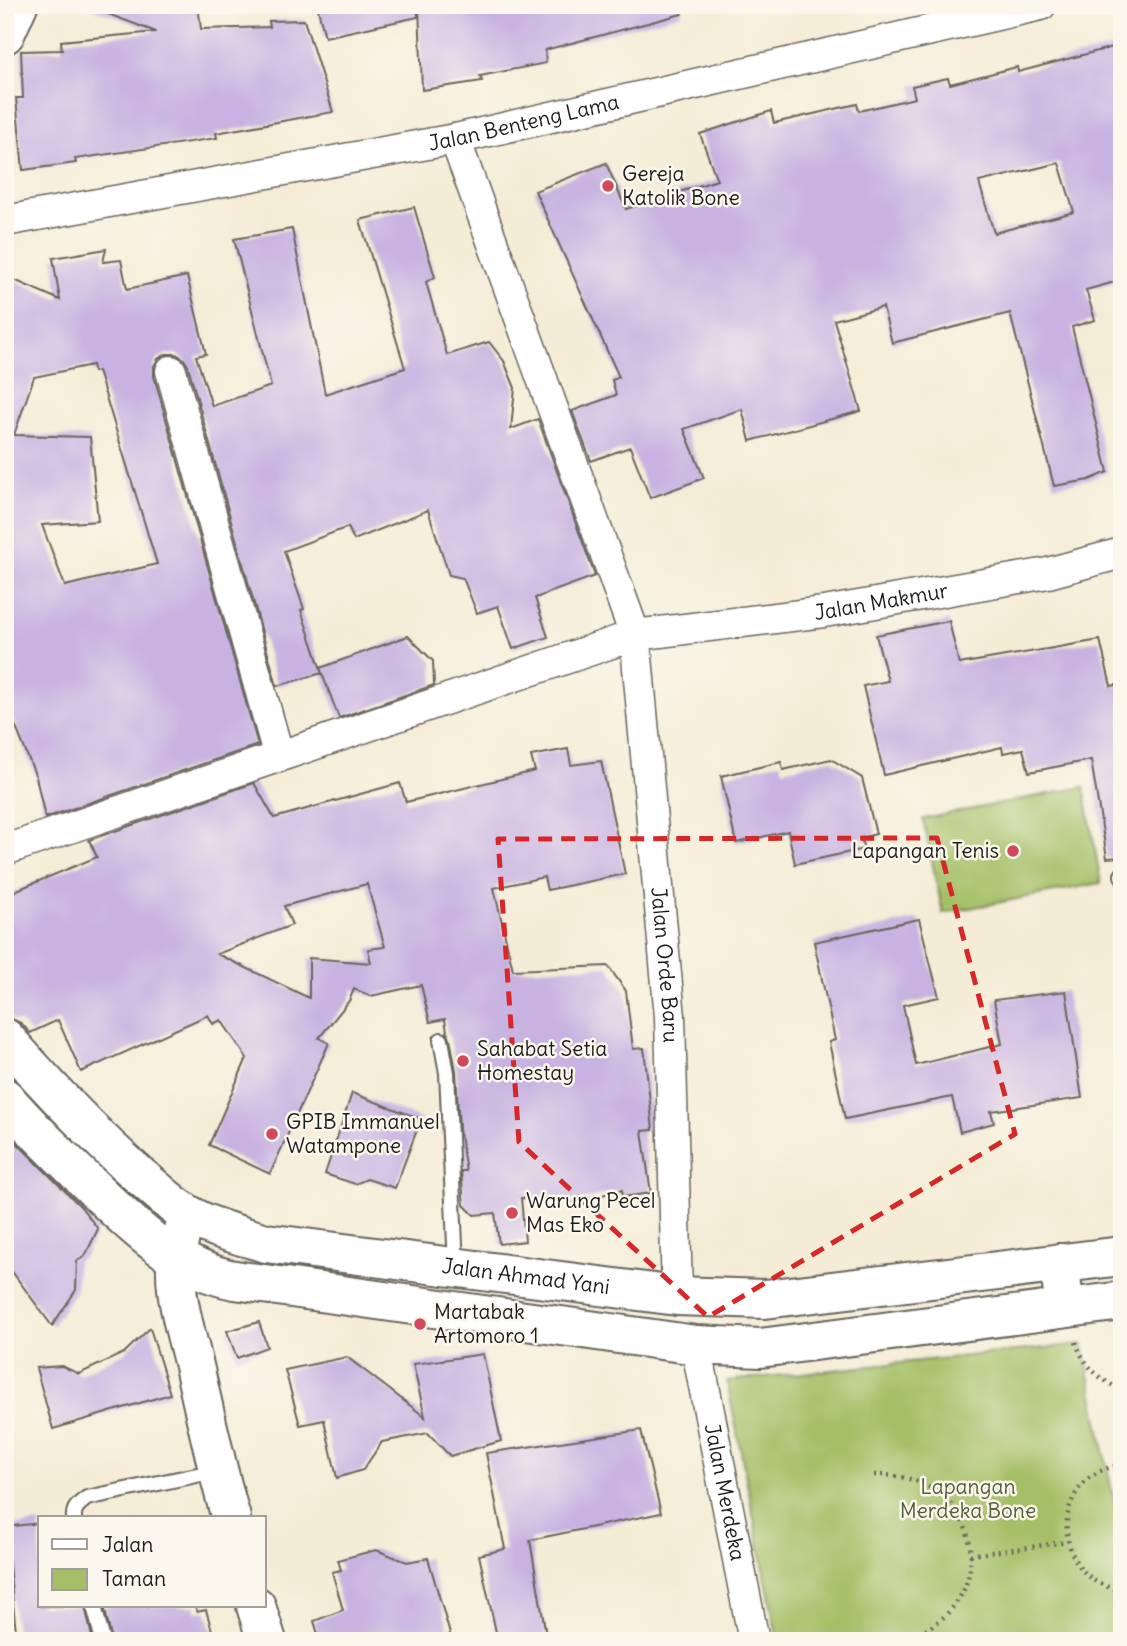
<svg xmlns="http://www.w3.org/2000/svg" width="1127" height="1646" font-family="Delius,sans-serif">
<rect width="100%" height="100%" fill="#fbf7ec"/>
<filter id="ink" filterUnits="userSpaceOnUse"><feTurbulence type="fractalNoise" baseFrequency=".0143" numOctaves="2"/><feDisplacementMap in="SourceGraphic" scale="14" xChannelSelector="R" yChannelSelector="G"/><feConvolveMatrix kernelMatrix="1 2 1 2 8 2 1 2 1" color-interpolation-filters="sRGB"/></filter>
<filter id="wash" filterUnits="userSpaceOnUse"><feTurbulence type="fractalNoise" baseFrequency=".00686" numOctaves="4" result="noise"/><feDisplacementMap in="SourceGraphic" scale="28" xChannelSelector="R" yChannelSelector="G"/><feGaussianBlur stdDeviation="1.57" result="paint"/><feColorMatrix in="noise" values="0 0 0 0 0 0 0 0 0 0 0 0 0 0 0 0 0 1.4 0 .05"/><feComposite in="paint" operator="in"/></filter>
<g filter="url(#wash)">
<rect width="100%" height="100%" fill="#f4ecd6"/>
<!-- green -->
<path fill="#a4bf66" stroke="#606e41" stroke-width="2" d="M1084 787 1101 883 943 913 923 819Z
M1083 1344 1122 1543V1641H778L727 1381Z"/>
<g id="blocks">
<!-- building -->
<path fill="#c8b2e1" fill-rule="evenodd" d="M93 5H198L201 29 270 27 269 21 304 20 333 112 216 133 217 138 75 159 76 163 23 170 16 98H23L21 51 62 50 61 41 156 32 92 8Z
M317 5H417L418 17 325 37Z
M419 5H680L682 14 545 50 546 63 480 76 482 81 422 90Z
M1113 47 1122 74V280L1086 290 1095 320 1072 327 1108 472 1089 480 1054 486 1010 313 892 343 883 307 834 320 861 411 750 441 742 409 684 429 704 478 650 498 630 447 591 461 572 411 616 395 612 380 619 377 535 191 606 163 626 209 717 180 700 134 771 111 774 123 857 104 859 111 915 98 912 86 948 78 950 84 1017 67 1018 72ZM1059 163 1074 212 994 233 979 182Z
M414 207 435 277 426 282 447 355 489 342 504 361 515 388 511 429 538 419 595 576 535 598 548 637 513 649 498 606 477 613 463 578 449 575 428 510 354 540 348 527 284 551 304 609 301 610 322 673 277 686 188 366 184 359 176 354H166L158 359 154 366V376L258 745 45 818 36 777 5 700V276L60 300 53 258 106 249 103 262 121 260 127 289 187 276 206 354 196 356 212 406 271 386 234 239 292 229 325 394 405 368 360 220ZM92 365 94 372 98 371 157 564 65 586 42 525 98 521 90 437 14 435 34 377Z
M949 621 959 664 1100 640 1111 686 1122 684V857L1107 858 1091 760 1029 772 1023 749 1003 753 1002 747 884 775 863 686 888 681 876 635Z
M408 636 433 661 434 685 339 718 320 668Z
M568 749 571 765 601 761 625 874 547 890 544 877 494 888 513 970 608 966 626 991 633 1049 644 1048 653 1130 642 1131 651 1193 623 1197 622 1190 573 1202 521 1198 525 1241 499 1244 495 1213 474 1215 464 1205 461 1171H466L459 1129 456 1071 450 1038 447 1032 445 1019 430 1022 421 985 371 996 354 989 349 1001 319 1038 329 1043 270 1174 209 1145 247 1058 221 1020 213 1024 208 1015 81 1072 58 1020 30 1033 21 1023 7 1017 5 1014V895L97 857 89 840 254 783 274 818 400 783 406 802 535 771 531 756ZM367 884 385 947 368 949 371 963 309 958V998L217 954 292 925 284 906Z
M831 759 862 778 876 834 861 838 864 849 795 864 788 831 736 843 721 776 781 762 783 770Z
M919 919 939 997 903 1005 916 1065 1002 1044 994 1000 1066 991 1082 1098 991 1111 994 1123 960 1132 952 1097 845 1119 829 1042 835 1040 814 942Z
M352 1093 421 1119 395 1188 367 1179 355 1184 325 1174Z
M5 1131 81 1207 98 1229 85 1256 77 1261 76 1290 52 1326 5 1262Z
M259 1322 267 1347 237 1358 227 1331Z
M150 1328 170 1394 53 1429 36 1368 62 1366 79 1374 124 1353Z
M483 1354 501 1441 450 1456 428 1433 382 1442 363 1470 337 1478 324 1420 300 1425 285 1370 347 1357 425 1417 413 1364Z
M641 1430 661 1513 530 1540 547 1641H498L479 1555 505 1549 486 1453Z
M40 1523V1606H85L93 1641H17L5 1527Z
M376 1550 407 1562 428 1558 452 1641H320L314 1621 343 1610 332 1572 341 1570 338 1560Z
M104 1606H195L197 1612 206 1610 215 1641H112Z"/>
</g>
</g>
<g filter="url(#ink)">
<use href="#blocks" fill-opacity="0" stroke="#68655d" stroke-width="2"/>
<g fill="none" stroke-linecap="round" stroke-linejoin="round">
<defs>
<path id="lane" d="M1122 875V876
M441 1040 447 1073 456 1266
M74 1518C73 1508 79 1504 87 1498L216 1471
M94 1606 103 1641"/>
<g id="street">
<path id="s1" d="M455 139 635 635 670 1017 677 1296"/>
<path id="s2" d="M5 221 455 139 1041 5"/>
<path d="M171 371 279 757"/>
<path id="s3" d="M5 850 635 635 824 612 1048 573 1122 553"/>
<path id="s4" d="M696 1345 754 1641"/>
</g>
<g id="secondary">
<path d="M5 34 18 5"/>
<path id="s5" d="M5 1038C48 1087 91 1133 140 1176 155 1188 169 1203 186 1213 210 1228 239 1235 266 1243L677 1296 765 1299 1122 1256"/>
<path d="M5 1098C29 1126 55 1151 81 1176 126 1219 172 1269 235 1280L696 1345 760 1348 1122 1301"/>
<path d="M180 1237C168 1282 185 1327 195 1370 206 1420 217 1469 231 1518"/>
<path d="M256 1606 267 1641"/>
</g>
<path id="primary" d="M1059 1263 1065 1308"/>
</defs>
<!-- lane casing -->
<use href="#lane" stroke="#68655d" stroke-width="18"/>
<!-- street casing -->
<use href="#street" stroke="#68655d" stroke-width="33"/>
<!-- secondary casing -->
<use href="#secondary" stroke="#68655d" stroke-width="42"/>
<!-- primary casing -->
<use href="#primary" stroke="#68655d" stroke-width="42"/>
<!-- path -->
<path stroke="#68655d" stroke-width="4.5" stroke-dasharray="2 5" stroke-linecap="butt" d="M1076 1342C1083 1365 1101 1381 1122 1390
M1122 1464C1109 1467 1097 1471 1088 1479 1048 1514 1067 1585 1122 1590
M874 1475C987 1471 1008 1610 900 1640
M970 1555 1067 1542"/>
<!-- lane -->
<use href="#lane" stroke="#fff" stroke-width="14"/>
<!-- street -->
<use href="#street" stroke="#fff" stroke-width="30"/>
<!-- secondary -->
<use href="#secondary" stroke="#fff" stroke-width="38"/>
<!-- primary -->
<use href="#primary" stroke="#fff" stroke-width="38"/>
</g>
</g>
<!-- marked area -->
<path fill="none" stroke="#d62828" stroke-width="5" stroke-dasharray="14 9" stroke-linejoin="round" d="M937 838 1015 1134 708 1317 519 1142 498 839Z"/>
<!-- markers -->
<g fill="#d1495b" stroke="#fbf7ec" stroke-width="2.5">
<circle cx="608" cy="186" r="7"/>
<circle cx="1013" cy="851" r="7"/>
<circle cx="463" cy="1061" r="7"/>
<circle cx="272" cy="1134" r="7"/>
<circle cx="512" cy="1213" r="7"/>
<circle cx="420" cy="1324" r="7"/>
</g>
<g text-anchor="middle" stroke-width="5" stroke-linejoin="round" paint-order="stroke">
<!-- street labels -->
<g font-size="21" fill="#1c1c1c" stroke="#fbf7ec">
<text dy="7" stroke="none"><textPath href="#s2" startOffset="528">Jalan Benteng Lama</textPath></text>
<text dy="7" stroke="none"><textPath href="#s3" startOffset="914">Jalan Makmur</textPath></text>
<text dy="7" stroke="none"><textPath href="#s1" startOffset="859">Jalan Orde Baru</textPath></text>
<text dy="7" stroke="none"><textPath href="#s5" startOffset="600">Jalan Ahmad Yani</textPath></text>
<text dy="7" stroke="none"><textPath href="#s4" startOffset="150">Jalan Merdeka</textPath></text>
</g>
<!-- poi labels -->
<g font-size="21" fill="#1c1c1c" stroke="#fbf7ec" text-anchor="start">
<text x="622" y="181">Gereja<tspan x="622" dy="24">Katolik Bone</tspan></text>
<text x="999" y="858" text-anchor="end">Lapangan Tenis</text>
<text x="477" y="1056">Sahabat Setia<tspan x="477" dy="24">Homestay</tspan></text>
<text x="286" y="1129">GPIB Immanuel<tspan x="286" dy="24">Watampone</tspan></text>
<text x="526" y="1208">Warung Pecel<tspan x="526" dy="24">Mas Eko</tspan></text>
<text x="434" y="1319">Martabak<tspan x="434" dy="24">Artomoro 1</tspan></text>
</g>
<!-- park labels -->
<g font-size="21" fill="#525d3a" stroke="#fbf7ec">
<text x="968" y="1494">Lapangan<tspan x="968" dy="24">Merdeka Bone</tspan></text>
</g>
</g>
<!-- margin -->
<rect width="1127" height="1646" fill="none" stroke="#fbf7ec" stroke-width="28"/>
<!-- legend -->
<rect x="38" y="1516" width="228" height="91" fill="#fbf7ec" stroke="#a29f99" stroke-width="2"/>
<rect x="52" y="1539" width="35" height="10" fill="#ffffff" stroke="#a29f99" stroke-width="2"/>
<text x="102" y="1552" font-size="21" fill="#1c1c1c">Jalan</text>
<rect x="52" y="1569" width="35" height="21" fill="#a4bf66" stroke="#a29f99" stroke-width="2"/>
<text x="102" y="1586" font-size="21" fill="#1c1c1c">Taman</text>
</svg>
